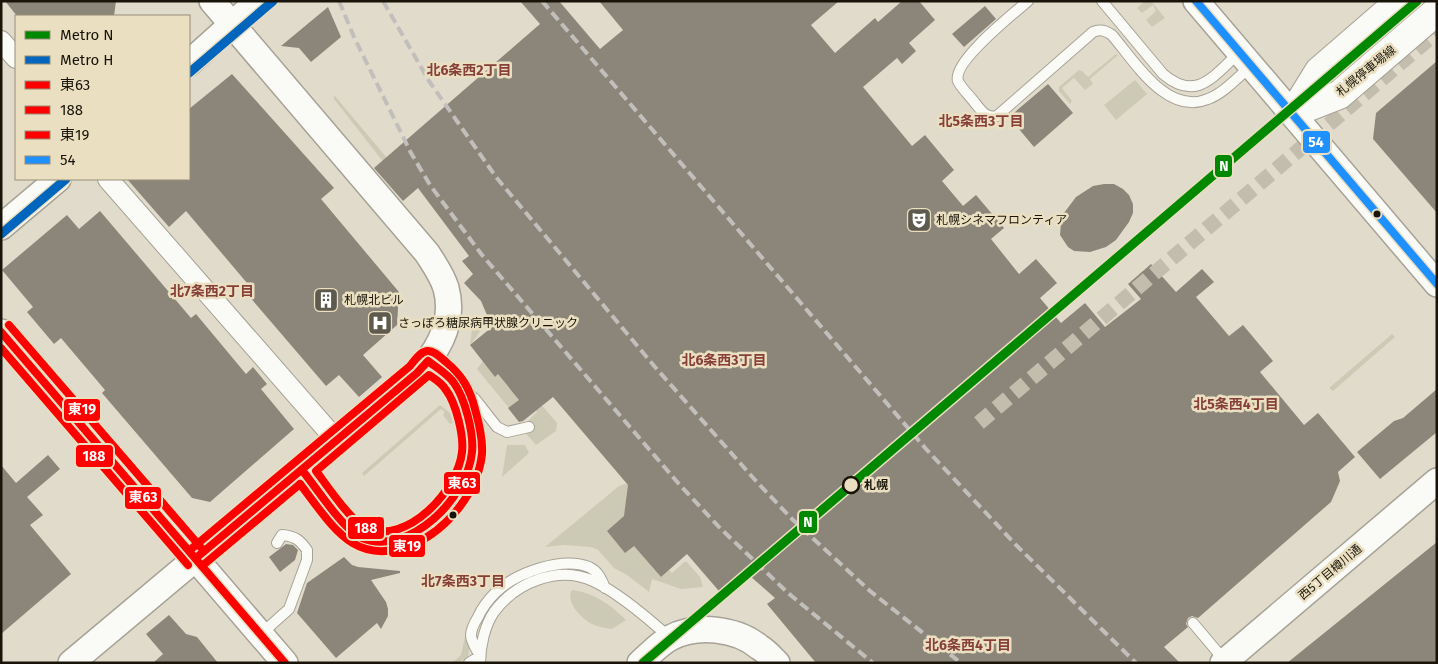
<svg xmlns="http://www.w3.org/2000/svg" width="1438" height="664" font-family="'Fira Sans','Noto Sans JP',sans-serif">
<rect width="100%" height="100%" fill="#e1dbcb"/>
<!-- green -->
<path fill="#cccab5" d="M1145 1H1151L1165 18 1152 27 1146 20 1156 11 1153 5 1142 13 1137 8Z
M1116 54 1118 55 1090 79 1093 84 1085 90 1074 78 1062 88 1072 101 1070 104 1059 91V87L1079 70 1082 71 1088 77Z
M1135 80 1147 94 1116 120 1104 105Z
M334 95 388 159V168L334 99Z
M478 318 485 326C478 332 476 339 470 345L473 322Z
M1392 334 1395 337 1333 391 1329 388Z
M483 361 495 377 498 374 510 389 527 388 557 423 556 431 536 445 521 428 537 412 523 397 509 408 477 369Z
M440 405 450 413 453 423 450 424 443 415 445 412 441 409 364 476 362 473Z
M507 445H525L529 453 502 477Z
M625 484H630L641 554 661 577 669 570 672 573 684 562H687L700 577 703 587 681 589 652 579 649 592 627 575 614 568 598 550 591 547 563 545 545 547 619 486Z
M572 590C593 592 611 605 626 620L612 629C606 628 598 627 592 624 581 618 565 602 572 590Z
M467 636 470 644 468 657 458 663H452L461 655 465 637Z"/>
<!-- building -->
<path fill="#8c867a" d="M5 1H116L114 16H17Z
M520 1H559L600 49 623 30 599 1H839L811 25 835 53 875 18 878 22 902 1H919L935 20 909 43 916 51 902 64 897 58 863 87 912 146 925 135 954 170 942 181 963 206 976 195 1004 228 991 239 1019 274 1036 259 1057 283 1040 298 1061 323 1085 303 1105 327 1141 299 1128 284 1151 264 1176 292 1202 269 1214 282 1196 297 1229 336 1243 325 1273 361 1260 372 1304 425 1318 413 1355 457 1338 472 1340 481 1331 502 1198 618 1192 616 1188 618 1186 624 1188 627 1164 647 1180 663H816L767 604 775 598 750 576 725 598 687 554 661 577 634 546 625 553 607 531 624 516 628 485 553 397 523 421 519 422 508 408 519 400 498 374 495 377 470 345 492 327 481 301 464 283 473 274 462 261 469 256 418 188 403 201 374 168 540 24Z
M985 6 996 19 964 47 952 34Z
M328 7 341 37 311 62 299 48 281 46Z
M1437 61V213L1373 139 1376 113Z
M232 74 334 188 321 199 399 292 397 325 363 355 382 377 359 397 339 375 326 386 242 288 247 283 186 211 169 227 127 179H189V109Z
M1048 84 1073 113 1034 147 1009 117Z
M1104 184H1114L1123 189 1129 195 1133 204V213L1129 222 1116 240 1106 247 1090 252 1074 251 1068 247 1060 235 1061 222 1064 213 1076 197 1093 186Z
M100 211 191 318 196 314 246 374 253 367 267 384 261 389 294 429 210 502 192 498 102 393 105 390 61 338 54 344 27 312 33 307 2 270 67 215 79 229Z
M1437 389V432L1380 479 1357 452 1394 421 1403 418Z
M48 455 60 469 27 497 43 515 30 525 71 574 1 634V465L16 483Z
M1437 542V663H1287Z
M286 544 293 545 298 550 295 560 280 572 269 557Z
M344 557 352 565 358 567 400 571V573L371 580 386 602 388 609V616L381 629 377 623 336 658 297 613 307 583Z
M169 615 186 634 197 637 218 663H153L163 654 146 634Z"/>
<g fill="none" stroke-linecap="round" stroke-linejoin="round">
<!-- pedestrian-tunnel -->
<path stroke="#c3bdae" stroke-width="15" stroke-dasharray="15 8" stroke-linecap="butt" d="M979 423 1437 32"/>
<defs>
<path id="service" d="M1028 1C1013 14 952 62 958 81 961 88 971 97 975 103 981 110 986 119 997 116L1093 32C1100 29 1105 30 1112 35 1135 62 1167 116 1208 99 1224 93 1238 77 1251 66
M1102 1 1163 74C1197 103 1214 75 1240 52
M428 361 475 399 497 427 507 432 529 427
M302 470C315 485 346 531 362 538 411 557 467 498 472 453 474 428 463 405 454 383
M1193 623 1225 661
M261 634 289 609 307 560V550C300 540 295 536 282 535L277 543
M469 663 480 656C477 650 471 642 471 635 471 629 475 622 478 617 482 608 489 599 496 592 516 573 562 556 589 567 598 571 602 580 605 588
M480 663C480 646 485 625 494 612 516 582 559 565 593 581 619 593 649 619 670 638"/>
<path id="minor" d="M1 41 16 58
M108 179 337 441"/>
<path id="tertiary" d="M1196 1 1437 284
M189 63 258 1
M1 227 58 179
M1 332 285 663
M71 663 417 373C439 350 455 321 446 288 442 275 434 264 427 253L212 1
M640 663C649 655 659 644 670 638 697 624 736 628 759 647 766 651 771 657 777 663
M1223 663 1437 481"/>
<path id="primary" d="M1293 113 1339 95 1437 11
M1293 113 1319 71 1400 1"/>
</defs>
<!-- service casing -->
<use href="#service" stroke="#a7a296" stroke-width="12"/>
<!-- minor casing -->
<use href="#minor" stroke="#a7a296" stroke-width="22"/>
<!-- tertiary casing -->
<use href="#tertiary" stroke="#a7a296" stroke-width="28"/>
<!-- primary casing -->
<use href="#primary" stroke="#a7a296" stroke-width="30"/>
<!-- service -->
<use href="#service" stroke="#fafaf7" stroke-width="10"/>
<!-- minor -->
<use href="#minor" stroke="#fafaf7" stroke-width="20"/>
<!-- tertiary -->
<use href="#tertiary" stroke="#fafaf7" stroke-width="25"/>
<!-- primary -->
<use href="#primary" stroke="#fafaf7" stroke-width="28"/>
<!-- rail -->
<path stroke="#c1bfbb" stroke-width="4" stroke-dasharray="10 5" stroke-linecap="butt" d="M339 1 354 37 411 153 430 185 482 255 679 484 720 528 788 593 873 663
M383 1 429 81 496 177 655 367 756 481 792 519 870 591 961 663
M542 1 926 449 1017 546 1136 663"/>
<defs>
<path id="bus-1" d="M1 332 285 663
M302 470C315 486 344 531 362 538 410 557 468 497 472 452 474 434 465 398 454 383 448 374 437 368 428 361
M196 558 417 373 428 361"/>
<path id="bus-2" d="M1 348 188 565
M429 375C435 379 442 383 446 390 456 403 464 436 462 452 458 490 407 546 366 528 351 522 326 484 316 471Z
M202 566 300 484"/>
<path id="bus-3" d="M9 325 204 551
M190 550 410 366C414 361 420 352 427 351 434 350 441 358 446 362 462 375 470 389 475 409 479 423 483 439 482 454 478 491 448 529 414 544 354 569 332 525 300 484"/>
<path id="bus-4" d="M1196 1 1437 284"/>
</defs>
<!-- bus-1 casing -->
<use href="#bus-1" stroke="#ebdfc1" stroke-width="11"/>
<!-- bus-2 casing -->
<use href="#bus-2" stroke="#ebdfc1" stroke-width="11"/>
<!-- bus-3 casing -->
<use href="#bus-3" stroke="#ebdfc1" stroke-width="11"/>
<!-- bus-4 casing -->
<use href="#bus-4" stroke="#ebdfc1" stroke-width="11"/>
<!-- bus-1 -->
<use href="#bus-1" stroke="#f00" stroke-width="8"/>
<!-- bus-2 -->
<use href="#bus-2" stroke="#f00" stroke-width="8"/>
<!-- bus-3 -->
<use href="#bus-3" stroke="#f00" stroke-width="8"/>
<!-- bus-4 -->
<use href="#bus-4" stroke="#1e90ff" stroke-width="8"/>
<defs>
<path id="metro-1" d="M643 663 1417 1"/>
<path id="metro-2" d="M189 73 273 1
M1 234 66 179"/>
</defs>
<!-- metro-1 casing -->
<use href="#metro-1" stroke="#ebdfc1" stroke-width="12"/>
<!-- metro-2 casing -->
<use href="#metro-2" stroke="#ebdfc1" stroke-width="12"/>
<!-- metro-1 -->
<use href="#metro-1" stroke="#080" stroke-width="9"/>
<!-- metro-2 -->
<use href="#metro-2" stroke="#0065bd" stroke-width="9"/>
</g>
<!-- icons -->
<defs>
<symbol id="theatre-square" viewBox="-11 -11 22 22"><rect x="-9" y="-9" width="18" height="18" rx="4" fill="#5e5a4d" stroke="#ebdfc1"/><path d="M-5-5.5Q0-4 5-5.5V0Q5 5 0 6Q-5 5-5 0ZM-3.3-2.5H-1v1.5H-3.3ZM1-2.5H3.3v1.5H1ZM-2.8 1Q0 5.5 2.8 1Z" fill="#fff"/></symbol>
<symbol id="building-square" viewBox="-11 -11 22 22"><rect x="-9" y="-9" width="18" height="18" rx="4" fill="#5e5a4d" stroke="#ebdfc1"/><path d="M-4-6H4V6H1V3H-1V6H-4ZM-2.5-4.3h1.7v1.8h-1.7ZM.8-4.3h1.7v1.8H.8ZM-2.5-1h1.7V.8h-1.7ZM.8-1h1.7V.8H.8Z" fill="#fff"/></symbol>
<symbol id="hospital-square" viewBox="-11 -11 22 22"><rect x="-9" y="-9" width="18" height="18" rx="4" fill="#5e5a4d" stroke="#ebdfc1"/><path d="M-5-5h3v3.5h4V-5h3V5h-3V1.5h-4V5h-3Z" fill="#fff"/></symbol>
</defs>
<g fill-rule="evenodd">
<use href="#theatre-square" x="905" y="206" width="28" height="28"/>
<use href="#building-square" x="312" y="286" width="28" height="28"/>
<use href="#hospital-square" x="366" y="309" width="28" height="28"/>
</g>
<!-- markers -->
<g fill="#181409" stroke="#ebdfc1" stroke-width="2">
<circle cx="1377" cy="214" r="4.5"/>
<circle cx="453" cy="515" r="4.5"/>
</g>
<circle fill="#ebdfc1" stroke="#181409" stroke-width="2.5" cx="851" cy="485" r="8"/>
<g text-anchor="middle" stroke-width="5" stroke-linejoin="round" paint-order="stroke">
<!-- street labels -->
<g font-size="12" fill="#181409" stroke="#ebdfc1">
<text transform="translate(1366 71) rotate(-39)" y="4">札幌停車場線</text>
<text transform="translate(1330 572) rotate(-40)" y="4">西5丁目樽川通</text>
</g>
<!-- poi labels -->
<g font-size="12" fill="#181409" stroke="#ebdfc1" text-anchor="start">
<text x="936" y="224">札幌シネマフロンティア</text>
<text x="344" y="304">札幌北ビル</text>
<text x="398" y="327">さっぽろ糖尿病甲状腺クリニック</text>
</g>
<!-- stop labels -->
<g font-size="12" font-weight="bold" fill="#181409" stroke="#ebdfc1" text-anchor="start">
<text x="864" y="489">札幌</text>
</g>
<!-- neighbourhood labels -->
<g font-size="14" font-weight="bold" fill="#873f3a" stroke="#ebdfc1">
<text x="469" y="75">北6条西2丁目</text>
<text x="981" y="126">北5条西3丁目</text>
<text x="212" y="296">北7条西2丁目</text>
<text x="724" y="365">北6条西3丁目</text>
<text x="1236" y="409">北5条西4丁目</text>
<text x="463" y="586">北7条西3丁目</text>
<text x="968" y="650">北6条西4丁目</text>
</g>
</g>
<g stroke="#ebdfc1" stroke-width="2">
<rect x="1302" y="130" width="29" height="24" rx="5" fill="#1e90ff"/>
<rect x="1214" y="154" width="19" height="24" rx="5" fill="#080"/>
<rect x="63" y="398" width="38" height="24" rx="5" fill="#f00"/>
<rect x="75" y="444" width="39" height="24" rx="5" fill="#f00"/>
<rect x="443" y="471" width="38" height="24" rx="5" fill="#f00"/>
<rect x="124" y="486" width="38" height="24" rx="5" fill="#f00"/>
<rect x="798" y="510" width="20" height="24" rx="5" fill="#080"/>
<rect x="347" y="516" width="38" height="24" rx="5" fill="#f00"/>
<rect x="388" y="534" width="38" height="24" rx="5" fill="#f00"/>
</g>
<g font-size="14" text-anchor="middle" font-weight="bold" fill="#fff">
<text x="1316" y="147">54</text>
<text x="1224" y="171">N</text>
<text x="82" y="414">東19</text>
<text x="94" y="461">188</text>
<text x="462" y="488">東63</text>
<text x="143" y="502">東63</text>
<text x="808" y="527">N</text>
<text x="366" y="533">188</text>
<text x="407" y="551">東19</text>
</g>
<!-- border -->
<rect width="1438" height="664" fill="none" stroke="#181409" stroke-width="5"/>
<!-- legend -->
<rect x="15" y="15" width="175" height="165" fill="#ebdfc1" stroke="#978e77"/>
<rect x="25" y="31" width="25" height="8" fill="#008800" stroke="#978e77"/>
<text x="60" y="40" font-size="15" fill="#181409">Metro N</text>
<rect x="25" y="56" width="25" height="8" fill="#0065bd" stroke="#978e77"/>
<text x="60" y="65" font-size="15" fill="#181409">Metro H</text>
<rect x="25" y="81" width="25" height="8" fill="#ff0000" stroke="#978e77"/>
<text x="60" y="90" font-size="15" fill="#181409">東63</text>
<rect x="25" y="106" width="25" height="8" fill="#ff0000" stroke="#978e77"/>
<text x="60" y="115" font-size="15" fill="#181409">188</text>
<rect x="25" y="131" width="25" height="8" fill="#ff0000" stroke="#978e77"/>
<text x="60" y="140" font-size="15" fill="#181409">東19</text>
<rect x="25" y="156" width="25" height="8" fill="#1e90ff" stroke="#978e77"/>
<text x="60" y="165" font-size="15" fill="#181409">54</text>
</svg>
